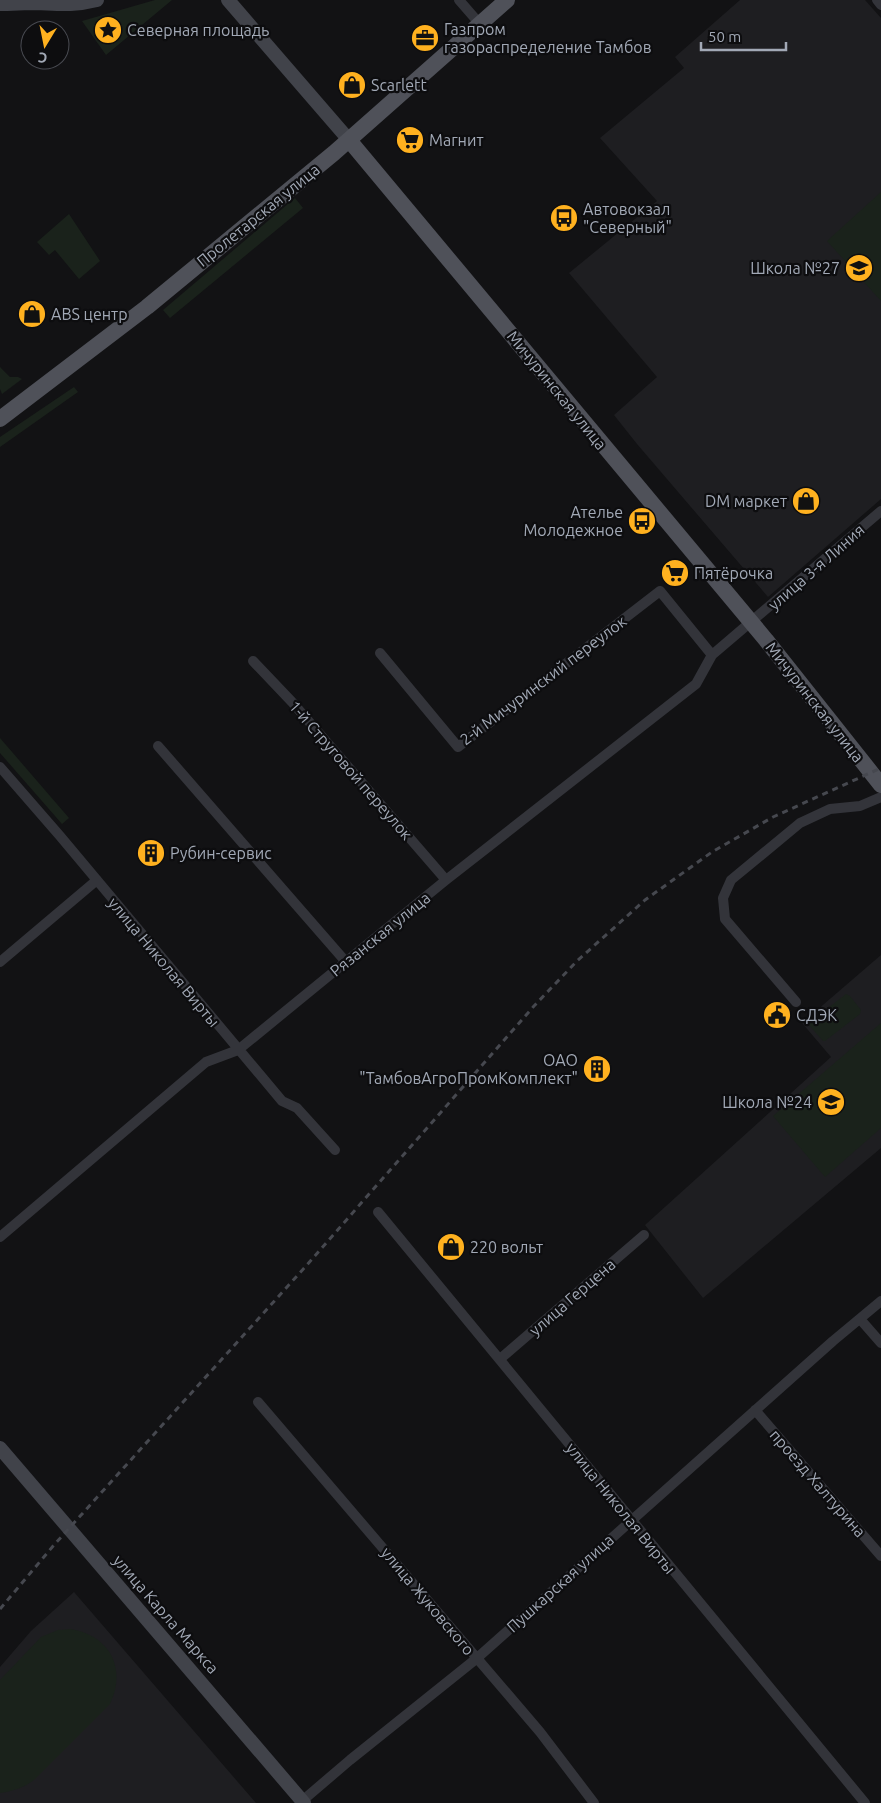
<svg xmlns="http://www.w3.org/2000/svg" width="881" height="1803" font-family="Ubuntu,sans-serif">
<rect width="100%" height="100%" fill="#121214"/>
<!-- built -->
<path fill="#1e1e21" d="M740 0H865L881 18V499L768 597 637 444 614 415 657 377 569 273 657 201 600 138 684 68 675 57Z
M881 955V1148L703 1298 645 1225 831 1057 802 1023Z
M74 1592 256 1803H0V1667L31 1631Z"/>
<!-- green -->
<path fill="#1a221b" d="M155 0H172L106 55 82 21Z
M881 192V301L827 241Z
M295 198 303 208 170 318 163 310Z
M69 214 100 261 79 279 55 250 49 255 37 242Z
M0 367 10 377H18L22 379 2 394 0 389Z
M74 387 78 392 0 447V437Z
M0 738 69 818 62 824 0 753Z
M846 994 850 996 861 1010 860 1014 825 1041H823L809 1025 810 1022Z
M881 1023V1128L825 1177 773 1116Z
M71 1629C110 1636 127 1668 110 1704L34 1780C23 1788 14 1791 0 1793V1680L41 1637 58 1630Z"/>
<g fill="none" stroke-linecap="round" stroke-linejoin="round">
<!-- minor -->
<path stroke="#33343a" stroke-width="10" d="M459 0 479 23
M877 0 881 5
M380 653 458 747 660 591 712 655
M253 661 292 702 446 880
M158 746 346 962
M0 767 60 836 282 1101 297 1108 335 1150
M0 962 97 880
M796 1002 725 919 723 898 731 880 800 823 830 809 860 806 881 797
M378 1212 865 1803
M0 1237 206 1062 238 1050 446 880 696 684 712 655 881 511
M860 1319 881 1343
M500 1359 644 1235
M258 1402 540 1732 594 1803
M755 1410 881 1556
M302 1801 350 1760 476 1659 833 1341 881 1301"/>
<!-- secondary -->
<path stroke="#41434a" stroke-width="14" d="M228 0 349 140
M0 4C12 4 25 3 37 3 60 4 73 6 97 0
M0 1448 304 1803"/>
<!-- primary -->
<path stroke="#4f5159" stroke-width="16" d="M349 140 766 640 881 785
M0 419 147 307 334 153 507 0"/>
<!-- rail -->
<path stroke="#46484f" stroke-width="3" stroke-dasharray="6 5" stroke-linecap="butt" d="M0 1609 54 1545 306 1266 534 1006 577 961 645 900 712 852 773 817 881 768"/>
</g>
<!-- icons -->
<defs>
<symbol id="sight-disc" viewBox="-11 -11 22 22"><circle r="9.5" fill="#ffb11f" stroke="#0d0d0f"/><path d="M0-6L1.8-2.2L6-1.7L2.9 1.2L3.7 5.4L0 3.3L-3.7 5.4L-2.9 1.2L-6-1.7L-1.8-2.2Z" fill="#111"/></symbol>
<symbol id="office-disc" viewBox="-11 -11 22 22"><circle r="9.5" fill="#ffb11f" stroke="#0d0d0f"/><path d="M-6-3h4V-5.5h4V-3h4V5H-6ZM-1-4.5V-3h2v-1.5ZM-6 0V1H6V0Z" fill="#111"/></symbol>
<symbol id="shop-disc" viewBox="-11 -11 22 22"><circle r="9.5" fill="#ffb11f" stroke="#0d0d0f"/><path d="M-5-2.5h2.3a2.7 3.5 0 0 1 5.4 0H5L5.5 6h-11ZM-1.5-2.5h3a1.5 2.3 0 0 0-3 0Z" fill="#111"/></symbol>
<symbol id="supermarket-disc" viewBox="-11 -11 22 22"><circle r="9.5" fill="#ffb11f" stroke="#0d0d0f"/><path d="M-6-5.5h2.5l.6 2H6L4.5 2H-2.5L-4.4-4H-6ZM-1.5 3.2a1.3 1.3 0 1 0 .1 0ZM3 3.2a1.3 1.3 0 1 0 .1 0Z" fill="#111"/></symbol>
<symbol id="bus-disc" viewBox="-11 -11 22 22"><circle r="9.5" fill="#ffb11f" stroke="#0d0d0f"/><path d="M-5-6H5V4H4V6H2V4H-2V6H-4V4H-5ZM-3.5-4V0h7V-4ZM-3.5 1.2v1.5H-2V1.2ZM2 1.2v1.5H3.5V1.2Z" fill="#111"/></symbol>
<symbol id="school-disc" viewBox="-11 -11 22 22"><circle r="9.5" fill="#ffb11f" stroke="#0d0d0f"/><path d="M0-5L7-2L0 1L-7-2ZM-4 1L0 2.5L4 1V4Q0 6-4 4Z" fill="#111"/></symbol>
<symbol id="building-disc" viewBox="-11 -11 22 22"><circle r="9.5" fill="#ffb11f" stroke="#0d0d0f"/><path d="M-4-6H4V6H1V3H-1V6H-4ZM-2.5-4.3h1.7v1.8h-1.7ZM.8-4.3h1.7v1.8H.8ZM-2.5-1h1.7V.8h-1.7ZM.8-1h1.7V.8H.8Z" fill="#111"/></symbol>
<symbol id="civic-disc" viewBox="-11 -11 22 22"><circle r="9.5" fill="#ffb11f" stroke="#0d0d0f"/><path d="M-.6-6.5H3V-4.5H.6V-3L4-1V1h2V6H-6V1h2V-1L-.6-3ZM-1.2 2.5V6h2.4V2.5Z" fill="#111"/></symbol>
</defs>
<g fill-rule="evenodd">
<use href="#sight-disc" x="92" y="14" width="32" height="32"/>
<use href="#office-disc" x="409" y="22" width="32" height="32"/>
<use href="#shop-disc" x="336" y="69" width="32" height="32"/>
<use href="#supermarket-disc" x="394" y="124" width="32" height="32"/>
<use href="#bus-disc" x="548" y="202" width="32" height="32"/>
<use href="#school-disc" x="843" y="252" width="32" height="32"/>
<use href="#shop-disc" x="16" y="298" width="32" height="32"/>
<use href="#shop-disc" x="790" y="485" width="32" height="32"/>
<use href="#bus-disc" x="626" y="505" width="32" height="32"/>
<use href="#supermarket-disc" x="659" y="557" width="32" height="32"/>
<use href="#building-disc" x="135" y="837" width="32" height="32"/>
<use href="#civic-disc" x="761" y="999" width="32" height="32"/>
<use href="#building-disc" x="581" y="1053" width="32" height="32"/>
<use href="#school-disc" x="815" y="1086" width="32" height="32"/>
<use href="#shop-disc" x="435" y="1231" width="32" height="32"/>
</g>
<g text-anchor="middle" stroke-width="4.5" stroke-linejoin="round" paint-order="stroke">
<!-- poi labels -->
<g font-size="16" fill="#a2a9b6" stroke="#0d0d0f" text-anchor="start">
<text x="444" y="35">Газпром<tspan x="444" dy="18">газораспределение Тамбов</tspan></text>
<text x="127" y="36">Северная площадь</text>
<text x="371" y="91">Scarlett</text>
<text x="429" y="146">Магнит</text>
<text x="583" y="215">Автовокзал<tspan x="583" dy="18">"Северный"</tspan></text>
<text x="840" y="274" text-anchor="end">Школа №27</text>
<text x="51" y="320">ABS центр</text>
<text x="787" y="507" text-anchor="end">DM маркет</text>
<text x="623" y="518" text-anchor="end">Ателье<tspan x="623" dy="18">Молодежное</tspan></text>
<text x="694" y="579">Пятёрочка</text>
<text x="170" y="859">Рубин-сервис</text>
<text x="796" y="1021">СДЭК</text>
<text x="578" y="1066" text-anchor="end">ОАО<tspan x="578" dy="18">"ТамбовАгроПромКомплект"</tspan></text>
<text x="812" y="1108" text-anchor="end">Школа №24</text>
<text x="470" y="1253">220 вольт</text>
</g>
<!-- street labels -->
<g font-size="16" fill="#a2a9b6" stroke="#0d0d0f">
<text transform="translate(258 215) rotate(-39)" y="6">Пролетарская улица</text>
<text transform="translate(557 390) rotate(51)" y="6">Мичуринская улица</text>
<text transform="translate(816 567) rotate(-41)" y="6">улица 3-я Линия</text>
<text transform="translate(543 680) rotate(-37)" y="6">2-й Мичуринский переулок</text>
<text transform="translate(815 702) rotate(52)" y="6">Мичуринская улица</text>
<text transform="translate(351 770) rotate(49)" y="6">1-й Струговой переулок</text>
<text transform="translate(380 934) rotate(-39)" y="6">Рязанская улица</text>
<text transform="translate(164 962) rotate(50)" y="6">улица Николая Вирты</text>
<text transform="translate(572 1297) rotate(-41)" y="6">улица Герцена</text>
<text transform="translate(818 1483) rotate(49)" y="6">проезд Халтурина</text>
<text transform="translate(621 1508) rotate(51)" y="6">улица Николая Вирты</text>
<text transform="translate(560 1583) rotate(-42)" y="6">Пушкарская улица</text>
<text transform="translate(428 1601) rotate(50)" y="6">улица Жуковского</text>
<text transform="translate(166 1614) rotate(49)" y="6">улица Карла Маркса</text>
</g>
</g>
<!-- north arrow -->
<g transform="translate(45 45) rotate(190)"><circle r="24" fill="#0d0d0f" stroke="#494b52"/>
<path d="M0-4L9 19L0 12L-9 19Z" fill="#ffb11f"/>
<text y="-8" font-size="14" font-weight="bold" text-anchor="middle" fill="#a2a9b6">С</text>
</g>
<!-- scale -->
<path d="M701 42v8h85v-8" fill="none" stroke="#a2a9b6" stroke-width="2.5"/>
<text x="708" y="42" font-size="15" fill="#a2a9b6" stroke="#0d0d0f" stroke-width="4" paint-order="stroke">50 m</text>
</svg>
